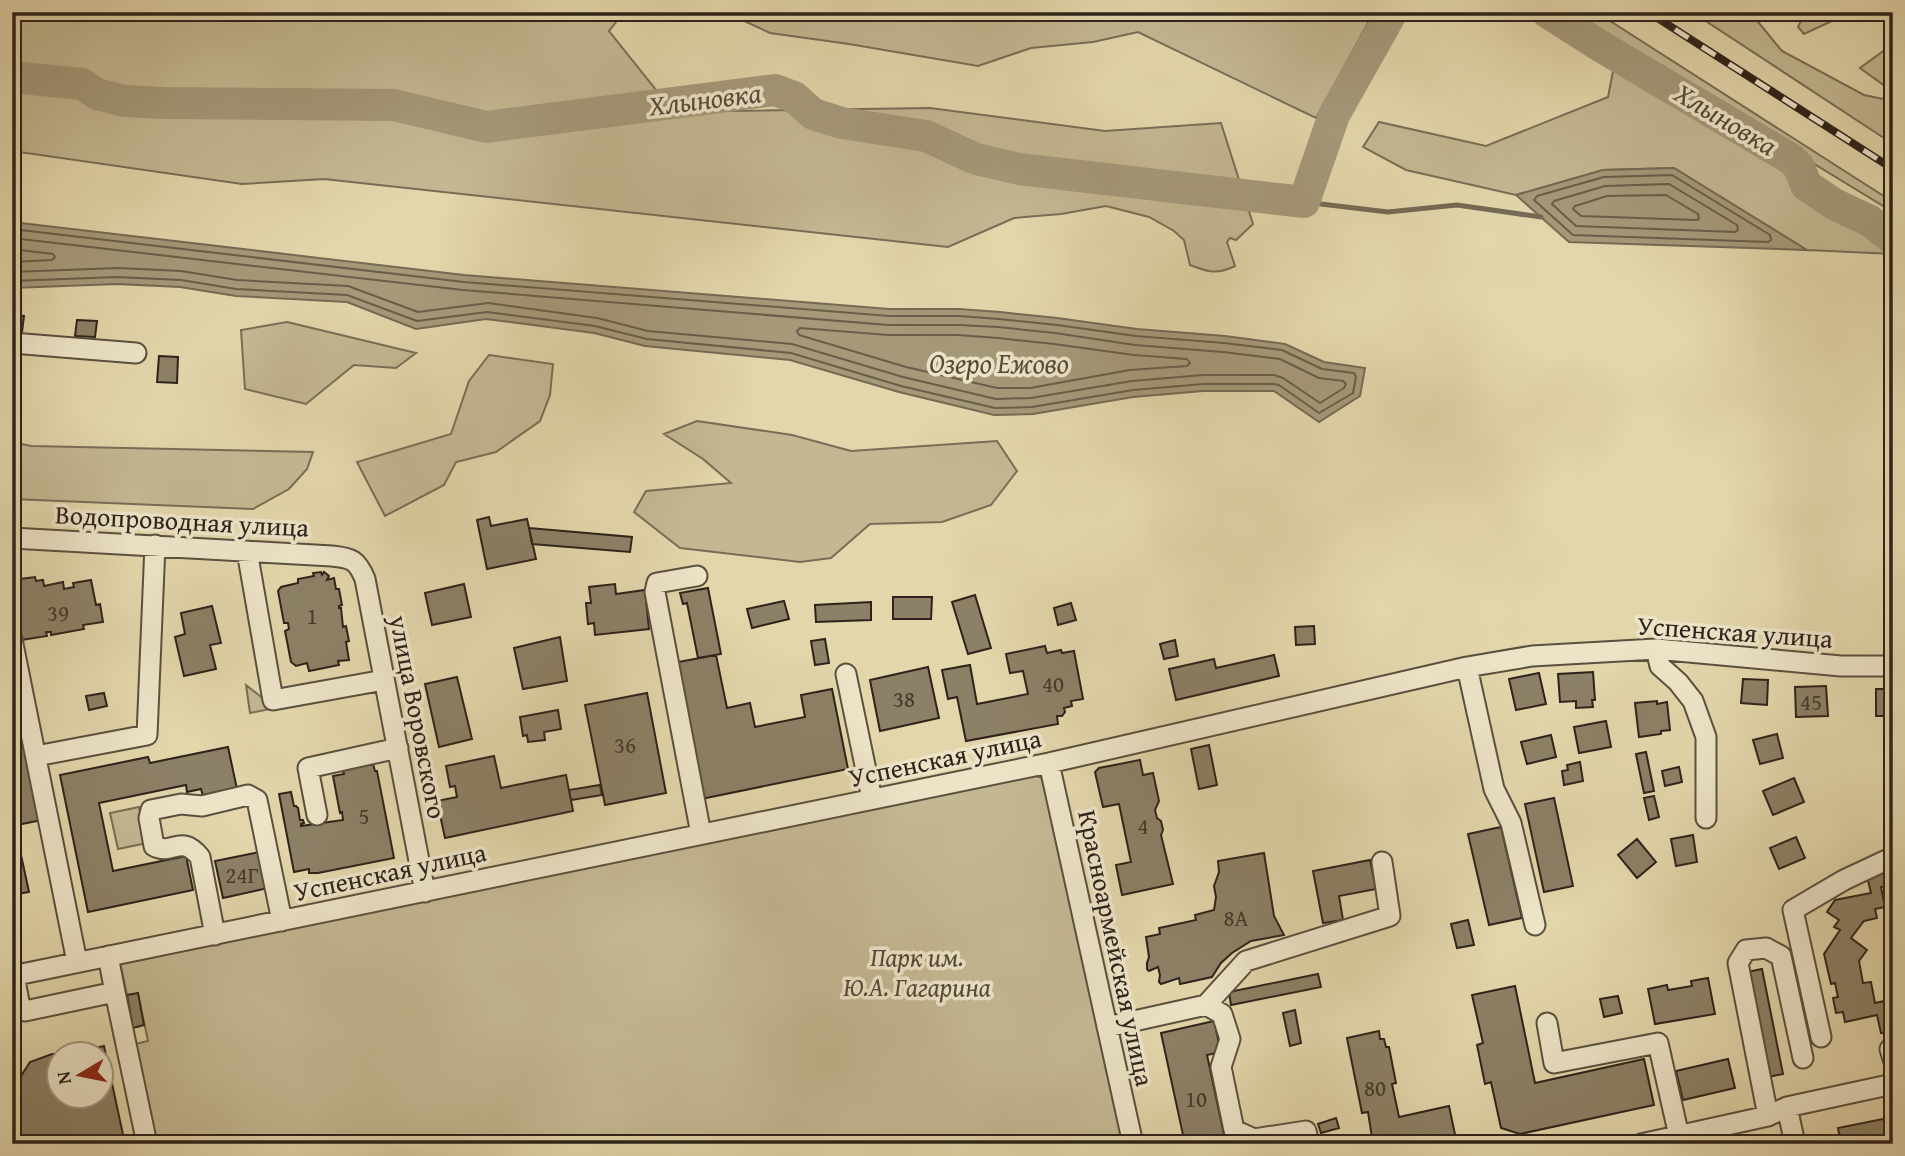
<svg xmlns="http://www.w3.org/2000/svg" width="1905" height="1156" font-family="'Gentium Book Plus',serif">
<rect width="100%" height="100%" fill="#e3d6ab"/>
<filter id="stains"><feTurbulence type="fractalNoise" baseFrequency=".00286" numOctaves="4"/><feColorMatrix values="0 0 0 0 .2 0 0 0 0 .09 0 0 0 0 .02 0 0 0 .5 -.17"/></filter>
<radialGradient id="worn" r=".72"><stop offset=".6" stop-color="#630" stop-opacity="0"/><stop offset="1" stop-color="#630" stop-opacity=".3"/></radialGradient>
<!-- green -->
<path fill="#c4b893" stroke="#786e57" stroke-width="2" d="M12 12H624L609 31 661 96 729 111 930 108 1105 131 1221 123 1253 224 1236 240 1230 238 1227 242 1235 266C1217 275 1208 272 1190 265L1184 240 1174 231 1149 217 1106 206 1061 214 1014 218 948 247 324 179 242 184 12 151Z
M725 12H1362L1368 23 1316 118 1138 32 1093 42 1031 48 978 66 849 44 770 33Z
M1565 12H1596L1893 202V212Z
M1692 12H1750L1782 51 1864 95 1893 101V144Z
M1805 12H1836L1832 21 1804 34 1798 27Z
M1893 39V88L1885 86 1860 68 1886 49Z
M1615 61 1893 228V254L1807 250 1674 168 1603 170 1516 195 1406 170 1363 147 1379 122 1486 146 1608 97Z
M287 322 416 353 396 368 354 365 306 404 245 389 241 330Z
M489 355 553 364 550 395 540 421 496 452 456 462 444 485 385 516 357 462 451 434 469 381Z
M697 421 792 435 851 451 997 441 1017 471 991 505 942 522 870 524 831 558 800 562 680 548 634 512 646 491 731 483 703 459 664 434Z
M12 442 31 446 313 452 307 469 289 489 253 509 12 499Z
M246 685 275 708 250 713Z
M1027 773 1045 779 1133 1144H156L135 1044 148 1041 138 994 127 995 120 963Z
M139 807 147 843 118 849 110 813Z"/>
<!-- water -->
<path fill="#a5997a" stroke="#756a54" stroke-width="2" d="M1674 168 1807 250 1569 242 1516 195 1603 170Z
M12 222 464 275 889 309H959L1000 312 1057 318 1137 329 1225 336 1285 344 1324 362 1365 368 1360 396 1319 422 1274 391H1203L1133 397 1033 414 994 415 899 392 790 360 645 346 594 333 486 319 416 329 347 302 236 296 180 287 117 284 12 288Z"/>
<g fill="none" stroke-linecap="round" stroke-linejoin="round">
<!-- shore -->
<path stroke="#695e4a" stroke-width="2" d="M1672 175 1770 235 1771 240 1768 242 1573 235 1534 200 1537 196 1604 177Z
M1669 184 1737 225 1738 230 1735 232 1576 226 1552 204 1554 201 1605 186Z
M1666 195 1698 214 1699 219 1696 220 1581 216 1573 209 1575 206 1607 196Z
M12 229 464 282 889 316H959L999 319 1057 325 1136 336 1224 343 1282 350 1322 369 1354 373 1356 377 1353 393 1319 413 1279 385 1274 384H1203L1133 390 1032 407 995 408 901 386 791 353 647 339 595 326 487 312 417 321 347 295 236 289 181 280 117 277 12 281
M12 238 463 290 888 325H959L998 327 1055 333 1135 345 1223 352 1280 359 1319 378 1343 381 1346 384 1344 388 1320 403 1283 378 1274 375H1203L1132 381 1031 398 996 399 903 377 792 344 648 331 597 318 488 303 418 312 348 286 237 280 181 271 118 268 12 272
M12 249 53 254 55 257 52 260 12 262
M800 328 888 335H958L998 338 1054 344 1134 355 1187 359 1190 363 1187 366 1130 370 1030 388H997L906 367 799 335 797 331Z"/>
<!-- stream -->
<path stroke="#756a54" stroke-width="5" d="M1304 202 1388 212 1457 205 1541 217"/>
<!-- river -->
<path stroke="#a5997a" stroke-width="32" d="M1547 12 1602 47 1791 159 1799 167 1806 185 1834 204 1870 221 1893 239
M12 77 82 84 97 94 124 101 164 103 394 105 486 127 775 90 794 97 813 114 842 123 926 136 976 159 1019 169 1304 202 1334 115 1392 12"/>
</g>
<!-- building -->
<path fill="#8c8066" stroke="#2d231b" stroke-width="2" fill-rule="evenodd" d="M12 315 24 316 22 332 12 331Z
M77 320 97 321 95 337 75 336Z
M159 356 178 357 177 383 157 382Z
M489 517 491 526 527 519 536 559 487 569 477 520Z
M529 528 632 537 630 552 532 544Z
M321 572 322 575 324 572 329 576 327 580 334 578 336 589H339L342 605 339 606V608H341L343 627 346 626 349 641 346 642 349 660 338 661 339 665 309 671 307 663 296 666 291 662 285 631 289 629 288 623H284L278 591 281 587 298 583V579L314 576 313 573Z
M35 577 36 581 43 580 44 586 63 582 64 589 74 587 73 583 91 580 96 605 100 604 103 622 83 625 84 629 51 635V632H46L47 636 21 640 12 597V580Z
M464 584 471 617 432 625 425 593Z
M615 584 616 594 645 590 649 629 595 635 594 623 588 624 586 603H591L589 587Z
M708 588 721 654 698 658 687 603 683 604 680 593Z
M975 595 991 648 968 654 952 602Z
M893 597H932L931 619H893Z
M784 601 789 619 752 628 747 609Z
M871 602V620L816 622 815 605Z
M1071 603 1076 620 1058 625 1054 608Z
M212 606 221 643 210 645 216 669 184 676 175 637 185 634 181 613Z
M1314 626 1315 644 1296 645 1295 627Z
M560 637 567 681 523 689 514 648Z
M825 639 829 663 815 665 811 641Z
M1175 640 1178 656 1164 659 1160 644Z
M1045 646 1047 653 1061 650 1062 653 1074 651 1083 699 1071 701 1072 706 1064 708 1065 712 1062 716H1057L1058 724 966 741 957 697 948 699 942 670 970 665 977 704 1028 694 1023 671 1010 673 1006 654Z
M716 655 727 708 750 703 755 727 805 717 801 695 832 689 848 769 701 799 673 663Z
M1274 655 1279 676 1176 700 1169 669 1214 659 1216 668Z
M928 667 939 718 880 731 870 680Z
M1593 672 1595 700H1592L1593 707 1576 708V701L1560 702 1558 674Z
M1539 673 1546 704 1516 710 1509 679Z
M457 677 472 739 439 747 425 684Z
M1743 679 1768 680 1767 705 1741 703Z
M1826 686 1828 716 1796 717 1795 687Z
M12 687 42 820 12 826Z
M1876 689H1893V753L1887 716H1876Z
M104 693 107 706 89 710 86 696Z
M647 693 666 793 605 805 585 705Z
M1657 701V704L1667 702 1670 730 1661 731V734L1639 737 1635 703Z
M558 710 561 729 544 732 545 740 528 742 527 735 523 736 520 717Z
M1606 721 1611 747 1579 753 1574 727Z
M1777 734 1783 758 1760 764 1753 740Z
M1551 735 1556 757 1527 764 1521 742Z
M1209 745 1217 785 1199 789 1191 749Z
M228 747 237 789 203 796 201 789 187 792 186 785 99 803 113 871 186 856 193 890 88 912 60 775 148 757 150 763Z
M1646 752 1654 791 1644 793 1636 754Z
M494 756 501 788 566 775 573 811 445 838 437 801 457 797 455 786 450 787 446 766Z
M1140 760 1143 775 1153 773 1159 801 1155 810 1157 818 1161 821 1163 830 1161 835 1173 884 1122 895 1116 865 1131 862 1119 804 1103 807 1095 772 1099 768Z
M1580 762 1583 781 1564 785 1562 771 1568 770 1567 765Z
M373 764 375 771H377L394 858 318 873H309V869L294 872 279 794 291 792 294 806H296L298 808 300 820H303L304 823 301 824V826L343 820 342 812 340 813 333 776 344 774 343 770Z
M1679 767 1682 782 1665 786 1662 771Z
M1794 778 1804 802 1773 815 1763 791Z
M600 785 602 795 571 800 569 790Z
M1654 796 1659 817 1649 820 1644 798Z
M1554 798 1573 886 1544 892 1525 804Z
M1501 827 1522 918 1489 925 1468 834Z
M1693 835 1697 862 1676 866 1671 839Z
M1796 837 1805 858 1779 869 1770 848Z
M1637 839 1656 862 1637 878 1618 855Z
M260 852 268 888 223 898 215 861Z
M1264 853 1274 916 1284 935 1251 941 1232 953 1221 963 1212 977 1180 984 1179 978 1161 984 1159 982 1160 975 1158 967 1149 971 1147 969V963L1149 957 1146 937 1160 934 1159 928 1196 920 1195 915 1214 910 1216 897 1214 886 1219 872 1218 861Z
M21 855 29 892 12 895V856Z
M1370 860 1376 889 1339 896 1343 920 1323 923 1313 871Z
M1893 871V898L1890 885 1881 887 1885 907 1875 909 1877 918 1864 921 1851 938 1867 950 1859 961 1863 983 1871 982 1875 1003 1893 999V1031L1881 1033 1877 1015 1845 1022 1843 1012 1836 1013 1833 998 1838 997 1835 983 1831 984 1824 954 1840 930 1834 927 1839 920 1827 912 1835 900 1871 893 1867 876Z
M1468 920 1474 945 1457 948 1451 924Z
M1762 969 1783 1074 1768 1077 1747 972Z
M1318 974 1321 987 1231 1005 1229 992Z
M1708 978 1715 1014 1655 1024 1648 989 1667 985 1668 990 1692 986 1691 981Z
M1515 986 1535 1083 1644 1059 1654 1105 1520 1134 1501 1128 1491 1082 1485 1084 1477 1045 1483 1043 1472 995Z
M138 993 144 1025 133 1028 127 995Z
M1618 996 1622 1013 1604 1017 1600 999Z
M1295 1010 1301 1043 1290 1046 1283 1013Z
M1214 1021 1221 1052 1207 1055 1226 1144H1185L1161 1033Z
M1379 1031 1380 1039H1384L1386 1047H1389L1396 1083 1392 1084 1399 1117 1449 1106 1457 1144H1373L1368 1112 1362 1113 1347 1038Z
M104 1046 125 1144H12V1112L21 1108 16 1084 30 1062 52 1054H69ZM60 1054H102V1096H60Z
M1728 1059 1735 1088 1683 1100 1676 1071Z
M1893 1117V1144H1841L1838 1128Z
M1336 1118 1339 1128 1321 1133 1318 1124Z"/>
<g fill="none" stroke-linecap="round" stroke-linejoin="round">
<defs>
<path id="minor" d="M12 343 136 353
M12 538 332 556C352 558 357 560 365 579L425 892
M247 551 273 700 384 680
M697 576 657 583 655 592 701 834
M12 639 77 962
M1656 649 1660 666 1678 682 1693 701 1706 737V818
M1467 667 1494 789 1511 823 1535 925
M846 674 872 799
M36 756 147 735 155 545
M1049 763 1133 1144
M317 815 308 768 398 748
M215 935 200 857C180 833 173 856 154 846L149 818 151 810 181 804 202 806 248 795 257 800 282 921
M108 956 115 992
M14 975 20 1007 25 1011 115 992 147 1144
M12 976 1049 763 1467 667 1532 656 1656 649 1841 666H1893
M1206 1005 1246 961 1390 916 1382 862
M1547 1023 1554 1063 1658 1043 1679 1136
M1107 1027 1206 1005 1222 1014 1230 1039 1221 1067 1234 1130 1254 1139 1306 1131 1309 1144
M1821 1037 1793 910 1844 880 1893 857
M1890 1049 1893 1059
M1787 1107 1795 1144
M1768 1116 1738 963 1746 950 1766 948 1781 956 1803 1058
M1641 1144 1768 1116 1787 1107 1893 1084"/>
</defs>
<!-- minor casing -->
<use href="#minor" stroke="#5a503f" stroke-width="23"/>
<!-- minor -->
<use href="#minor" stroke="#ede4c8" stroke-width="19"/>
<defs>
<path id="rail" d="M1648 12 1893 169"/>
</defs>
<!-- rail casing -->
<use href="#rail" stroke="#2d231b" stroke-width="8"/>
<!-- rail -->
<use href="#rail" stroke="#ede4c8" stroke-width="5" stroke-dasharray="16" stroke-linecap="butt"/>
</g>
<g text-anchor="middle" stroke-width="7" stroke-linejoin="round" paint-order="stroke">
<!-- number labels -->
<g font-size="23" fill="#453a2e">
<text x="58" y="621">39</text>
<text x="312" y="624">1</text>
<text x="1053" y="692">40</text>
<text x="904" y="707">38</text>
<text x="1811" y="710">45</text>
<text x="625" y="753">36</text>
<text x="364" y="824">5</text>
<text x="1143" y="834">4</text>
<text x="242" y="883">24Г</text>
<text x="1236" y="926">8А</text>
<text x="1375" y="1096">80</text>
<text x="1196" y="1107">10</text>
</g>
<!-- street labels -->
<g font-size="26" fill="#2d231b" stroke="#ede4c8">
<text transform="translate(182 521) rotate(3)" y="9">Водопроводная улица</text>
<text transform="translate(1735 632) rotate(4)" y="9">Успенская улица</text>
<text transform="translate(418 717) rotate(79)" y="9">улица Воровского</text>
<text transform="translate(945 758) rotate(-12)" y="9">Успенская улица</text>
<text transform="translate(390 872) rotate(-12)" y="9">Успенская улица</text>
<text transform="translate(1116 948) rotate(78)" y="9">Красноармейская улица</text>
</g>
<!-- park labels -->
<g font-size="26" font-style="italic" fill="#534839" stroke="#ede4c8">
<text x="917" y="966">Парк им.<tspan x="917" dy="30">Ю.А. Гагарина</tspan></text>
</g>
<!-- water labels -->
<g font-size="28" font-style="italic" fill="#574c3c" stroke="#ede4c8">
<text transform="translate(705 99) rotate(-7)" y="10">Хлыновка</text>
<text transform="translate(1726 119) rotate(31)" y="10">Хлыновка</text>
<text x="999" y="373">Озеро Ежово</text>
</g>
</g>
<!-- margin -->
<rect width="1905" height="1156" fill="none" stroke="#e3d6ab" stroke-width="42"/>
<rect x="14" y="14" width="1877" height="1128" fill="none" stroke="#2d231b" stroke-width="3.5"/>
<rect x="21" y="21" width="1863" height="1114" fill="none" stroke="#2d231b" stroke-width="2"/>
<!-- north arrow -->
<g transform="translate(80 1075) rotate(260)"><circle r="33" fill="#ede4c8" stroke="#a09783" stroke-width="2"/>
<path d="M0-5L12 26L0 18L-12 26Z" fill="#8f2418"/>
<text y="-10" font-size="19" font-weight="bold" text-anchor="middle" fill="#2d231b">N</text>
</g>
<rect width="100%" height="100%" filter="url(#stains)"/>
<rect width="100%" height="100%" fill="url(#worn)"/>
</svg>
